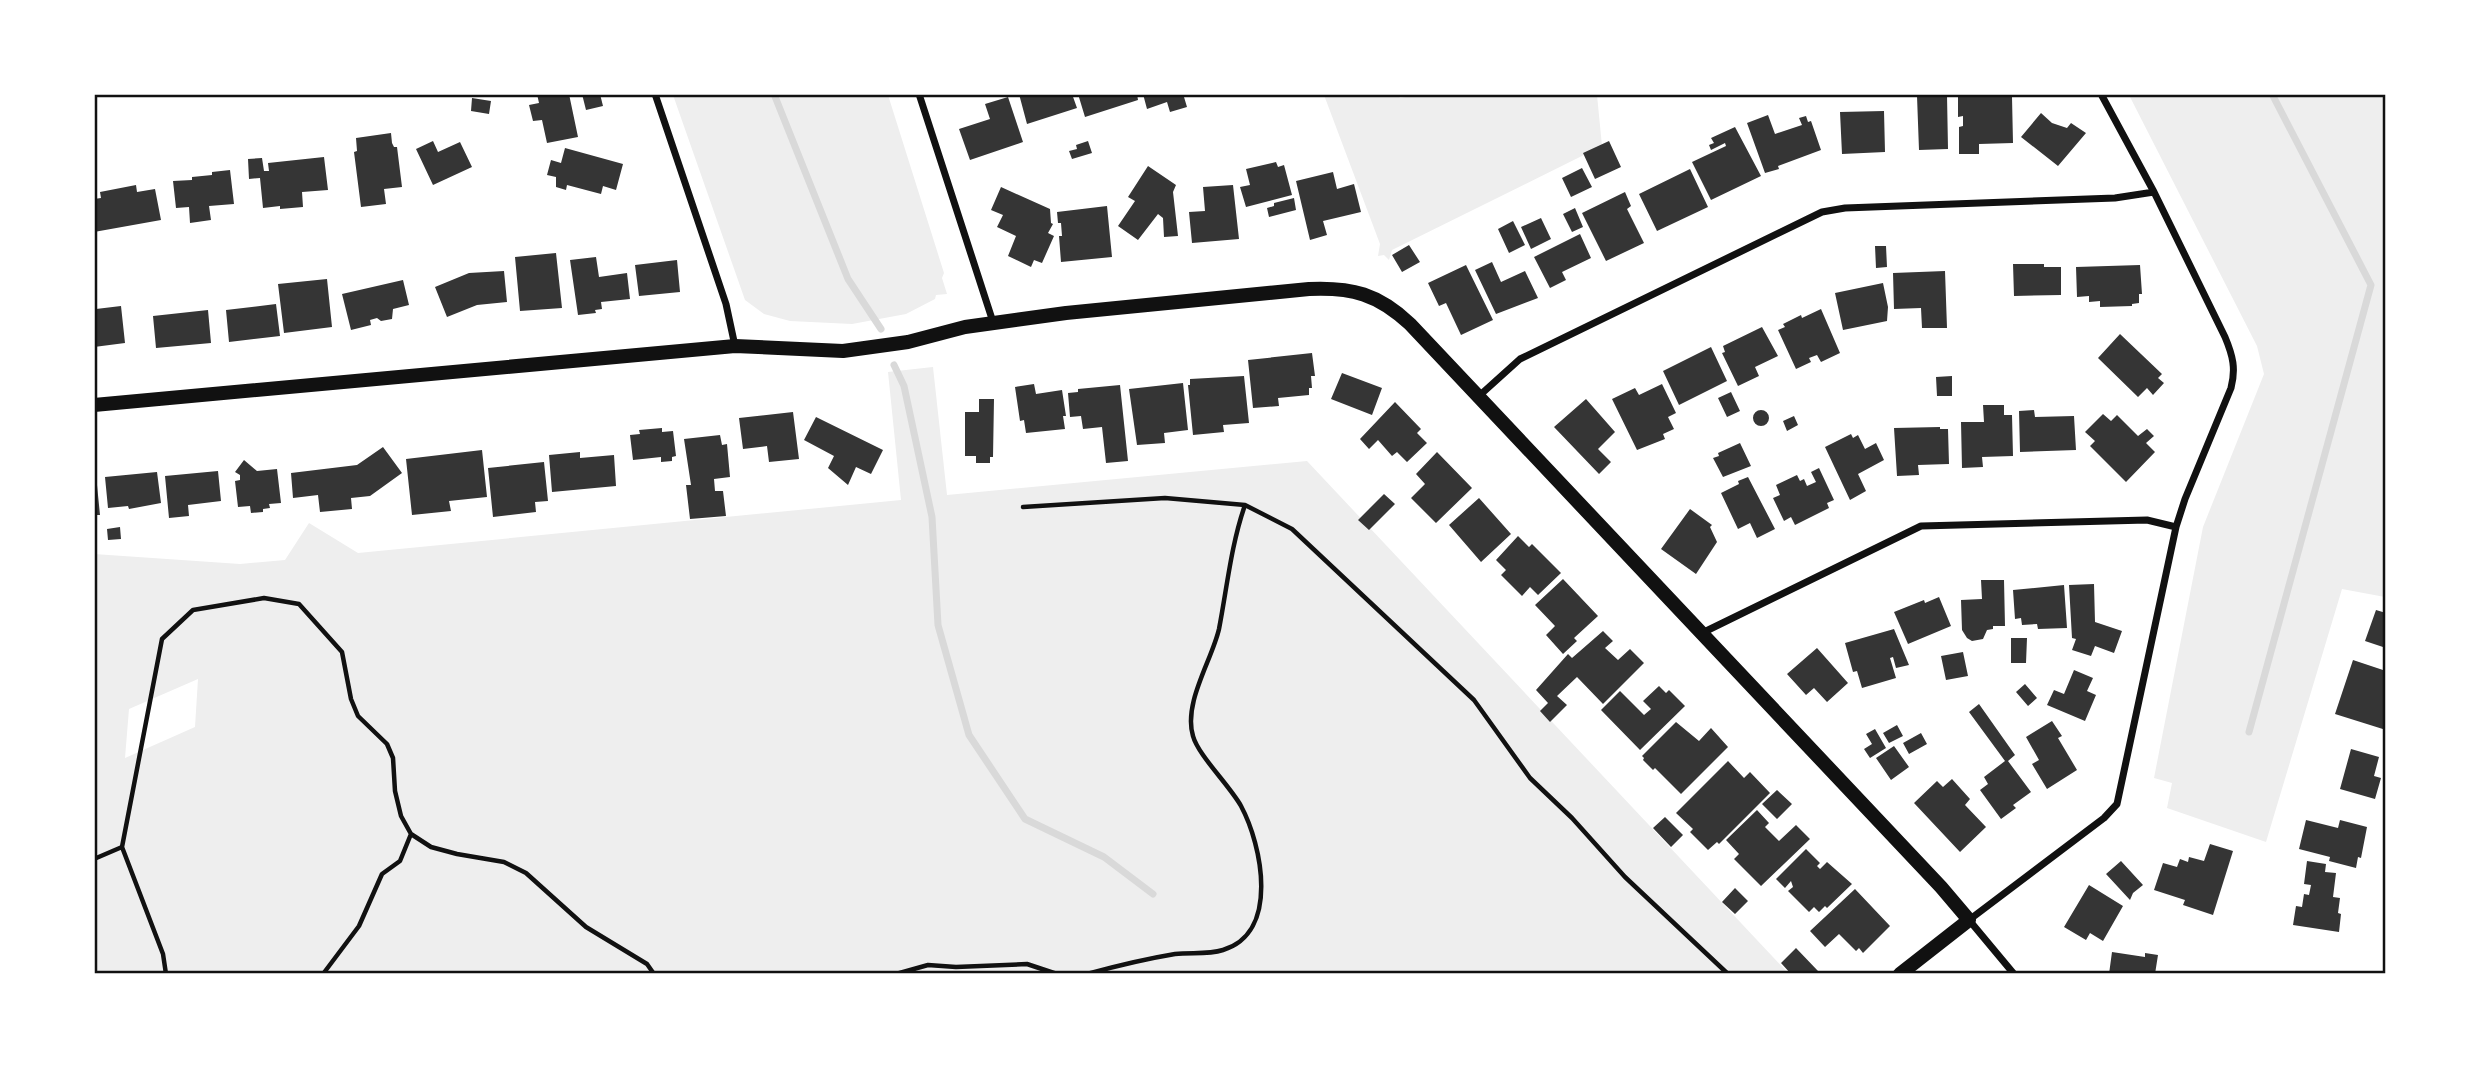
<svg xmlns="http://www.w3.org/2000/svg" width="2480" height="1068" font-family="'Times New Roman',serif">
<rect width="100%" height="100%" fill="#fff"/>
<!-- green -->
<path fill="#eee" fill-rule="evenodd" d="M1397 94 1400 98 1424 94 1597 95 1602 146 1392 250 1389 260 1384 255 1378 256 1380 244 1324 95Z
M2381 94 2386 105 2385 597 2342 589 2266 842 2167 808 2172 783 2154 778 2203 527 2264 374 2257 346 2129 95Z
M673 95H888L944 273 942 278 947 294 936 295 935 299 906 314 852 324 790 321 764 314 745 300Z
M933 367 947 495 1307 461 1788 973H95L94 554 240 564 285 560 309 523 358 553 901 500 888 372ZM198 679 195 727 125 758 129 709Z"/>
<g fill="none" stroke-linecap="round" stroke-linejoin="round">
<!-- stream -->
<path stroke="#d9d9d9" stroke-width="7" d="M774 94 848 279 881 329
M894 365 904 386 932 517 938 625 969 735 1025 819 1104 857 1153 894
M2249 732 2371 285 2272 94"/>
</g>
<!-- building -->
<path fill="#353535" d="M537 94H569L578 137 547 143 542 120 533 121 529 105 539 103Z
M582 94H600L603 106 586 110Z
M1019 94H1072L1077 108 1027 124Z
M1078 94H1137L1138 100 1085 117Z
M1143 94H1190V95L1184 97 1187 107 1170 112 1167 102 1147 109Z
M1947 95 1948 149 1919 150 1917 96Z
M1997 96 2012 97 2013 143 1979 144V154H1959V127L1963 126V116L1958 117V97Z
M1008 97 1023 142 970 160 959 129 990 119 985 104Z
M472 98 491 101 489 114 471 111Z
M1884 111 1885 152 1842 154 1840 112Z
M2041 113 2052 123 2067 128 2071 123 2086 133 2058 166 2021 137Z
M1768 115 1775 134 1802 125 1799 118 1806 116 1808 122 1811 121 1821 150 1778 166 1779 169 1765 173 1747 123Z
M1735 127 1761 176 1711 200 1692 162 1726 146 1725 143 1711 150 1709 145 1714 143 1711 138Z
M391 133 392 143 394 147H397L402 187 384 189 386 204 361 207 354 152 357 151 356 138Z
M433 141 438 152 460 142 472 167 433 185 416 149Z
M1088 141 1092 153 1072 159 1069 151 1077 149 1076 145Z
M1609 141 1621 167 1595 179 1583 153Z
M565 148 623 164 616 190 603 186 601 194 567 185 566 190 556 187V177L547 175 551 160 561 163Z
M324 157 328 190 302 192 303 207 280 209V206L263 208 260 178 249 179 248 159 262 158 264 171H269L268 163Z
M1276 162 1278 167 1284 165 1292 195 1246 207 1240 187 1250 185 1246 169Z
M1148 166 1176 185 1173 192 1178 236 1164 237 1163 218 1158 214 1138 240 1118 226 1135 201 1128 197Z
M1582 168 1592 187 1571 197 1562 178Z
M1690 169 1708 207 1657 231 1639 194Z
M230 170 234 204 209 206 211 220 190 223 189 207 176 208 173 181 192 180V177L212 175V172Z
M1333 172 1337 189 1354 184 1361 212 1323 221 1327 235 1310 240 1296 181Z
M136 185 137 192 155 189 161 220 94 232V199L101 198 100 192Z
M1233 185 1239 239 1192 243 1189 212 1205 211 1203 187Z
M1001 187 1050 209 1051 223 1053 224 1048 233 1054 236 1042 263 1034 260 1031 267 1008 256 1016 236 997 227 1003 215 991 210Z
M1625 192 1631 206 1627 209 1644 243 1606 261 1582 213Z
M1294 198 1296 210 1269 217 1267 208 1274 206V203Z
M1107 206 1112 257 1061 262 1059 236H1062L1061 223H1058L1057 212Z
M1575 208 1583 227 1572 232 1563 214Z
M1541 218 1551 239 1531 249 1521 227Z
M1513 221 1525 245 1509 253 1498 229Z
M1580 234 1591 258 1562 272 1566 280 1550 288 1534 257Z
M1409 245 1420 262 1402 272 1392 255Z
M1875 246H1886L1887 267 1876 268Z
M556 253 562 308 520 311 515 257Z
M596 257 599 277 627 273 630 299 601 302 602 309 595 310 596 313 578 315 570 260Z
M677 260 680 292 639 296 635 265Z
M1492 262 1501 282 1525 271 1538 298 1496 314 1475 270Z
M2013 264H2044V267H2061V295L2014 296Z
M1466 265 1493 320 1461 335 1446 303 1439 306 1428 283Z
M2140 265 2142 294H2139V303L2132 304V306L2100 307V301L2089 302V296L2077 297 2076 267Z
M504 271 507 302 477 305 447 317 435 287 469 273Z
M1945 271 1947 328H1922L1921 308 1894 309 1893 273Z
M327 279 332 327 284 333 278 284Z
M403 280 409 305 393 309 392 319 381 321 377 318 370 320 371 325 351 330 342 294Z
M1883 283 1888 307 1887 321 1843 330 1835 293Z
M276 304 280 336 229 342 226 310Z
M121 306 125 343 94 347 96 309Z
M1821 309 1840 353 1821 362 1817 355 1809 358 1811 362 1796 369 1778 330 1785 327 1783 324 1801 315 1802 318Z
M208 310 211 343 156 348 153 316Z
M1762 327 1778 356 1755 367 1759 376 1738 386 1722 353 1725 352 1723 346Z
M2120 334 2162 374 2158 378 2164 383 2153 395 2147 388 2138 397 2098 358Z
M1711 347 1727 381 1679 405 1663 371Z
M1312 353 1315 376H1311L1312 388H1309V395L1278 398 1279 406 1253 408 1248 360Z
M1342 373 1382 388 1372 415 1331 399Z
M1244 376 1249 423 1223 425 1224 432 1193 435 1188 385H1190V379Z
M1952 376V396H1937L1936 377Z
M1183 383 1188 430 1164 433 1165 443 1137 445 1129 389Z
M1034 384 1036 394 1062 390 1066 416H1063L1065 429 1026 433 1024 420 1020 421 1015 387Z
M1662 384 1676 413 1668 417 1674 429 1663 434 1665 439 1637 450 1612 399 1635 388 1639 395Z
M1120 385 1128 461 1106 463 1102 427 1083 429 1081 416 1070 417 1068 393 1078 392V389Z
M1731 392 1740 411 1727 417 1718 398Z
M979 399H994L993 457H990V463H976V456H965V412H979Z
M1586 399 1615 432 1598 449 1611 462 1599 474 1554 427Z
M1395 402 1421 429 1417 433 1427 443 1407 462 1397 452 1392 456 1378 440 1369 449 1360 439Z
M1983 405H2004V415H2012L2013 456 1982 457 1983 467 1962 468 1961 422H1984Z
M1753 418a8 8 0 1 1 16 0a8 8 0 1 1-16 0Z
M2034 410 2035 417 2074 416 2076 450 2020 452 2019 411Z
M793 412 799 459 769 462 767 446 743 449 739 418Z
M2103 414 2111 421 2117 415 2138 436 2147 429 2154 436 2146 443 2155 452 2126 482 2090 446 2095 441 2085 432Z
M1794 416 1798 425 1787 431 1783 421Z
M816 417 883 450 871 474 856 467 848 485 828 468 834 456 804 440Z
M1940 427V429H1948L1949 464 1918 465 1919 475 1897 476 1894 428Z
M662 428V432L673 431 676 456 672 457V461L661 462V457L633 460 630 435 640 434 639 430Z
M1851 434 1853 438 1858 435 1865 449 1876 443 1884 460 1858 474 1866 491 1850 500 1825 447Z
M720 435 722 445 727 444 730 477 714 479 715 491H723L726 516 690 519 686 485H691L684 439Z
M1740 443 1751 466 1723 477 1713 458 1719 456 1718 453Z
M383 447 402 473 370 496 351 498 352 509 320 512 318 495 293 498 291 473 357 465Z
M482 450 487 497 449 501 451 511 412 515 406 459Z
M580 452V458L614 455 616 486 552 492 549 455Z
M1437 452 1472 488 1436 523 1411 498 1425 484 1416 474Z
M244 460 257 471 277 469 281 503 269 504 270 508 263 509V512L251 513 250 506 238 507 235 481 240 480V475L235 472Z
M544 462 548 501 535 502 536 512 493 517 488 468Z
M1819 468 1834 500 1827 503 1829 508 1795 525 1791 517 1784 521 1773 498 1780 495 1776 485 1797 475 1800 481 1804 479 1807 486 1816 482 1811 472Z
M218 471 221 501 188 505 189 516 169 518 165 476Z
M157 472 161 503 129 509 128 506 108 508 105 477Z
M96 475 100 515H94V476Z
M1748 477 1775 529 1757 538 1750 523 1738 529 1721 493 1739 484 1738 481Z
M1384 494 1395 504 1369 530 1358 520Z
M1479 498 1511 534 1481 562 1449 525Z
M1690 509 1712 525 1710 527 1717 542 1696 574 1661 549Z
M120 527 121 539 108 540 107 529Z
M1518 536 1529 547 1532 544 1561 573 1538 595 1530 587 1522 596 1501 575 1506 570 1496 560Z
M1563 579 1598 616 1574 638 1577 641 1563 654 1546 635 1555 626 1535 605Z
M1981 580H2004L2005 626H1993V629L1987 630 1983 639 1972 641 1967 638 1962 630 1961 600 1982 599Z
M2094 584 2095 622 2122 631 2114 653 2095 646 2091 656 2072 650 2076 639 2072 638 2069 585Z
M2064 585 2067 628 2038 629 2037 624 2022 625 2021 618 2015 619 2013 590Z
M1939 597 1951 626 1908 644 1894 612 1924 600 1925 603Z
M2376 610 2386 613V648L2365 641Z
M1894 629 1909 665 1896 668 1893 657 1890 658 1896 678 1862 688 1857 671 1853 672 1845 643Z
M1603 631 1613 641 1605 648 1618 660 1630 649 1644 663 1603 704 1577 677 1557 696 1567 705 1550 722 1540 711 1548 703 1536 690 1568 654 1572 658Z
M2011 638H2027L2026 663H2011Z
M1817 648 1848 683 1827 702 1814 688 1806 695 1787 674Z
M1963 652 1968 676 1946 680 1941 656Z
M2353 660 2386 671V730L2335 714Z
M2074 670 2093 678 2087 691 2096 695 2085 721 2047 705 2054 690 2064 694Z
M2025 684 2037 698 2028 706 2016 692Z
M1659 686 1666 693 1669 690 1685 706 1640 750 1601 710 1620 691 1644 715 1651 709 1643 701Z
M1979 704 2015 755 2008 761 2031 792 2013 805 2016 808 2001 819 1980 790 1988 784 1984 777 2005 761 1969 712Z
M2052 721 2062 736 2058 738 2077 770 2047 789 2032 764 2039 760 2026 737Z
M1676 722 1699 741 1711 728 1728 747 1681 794 1655 768 1653 770 1643 760 1644 758 1642 756Z
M1897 725 1903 736 1889 743 1883 733Z
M1875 729 1886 748 1870 758 1864 749 1872 744 1866 734Z
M1921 733 1927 744 1909 754 1903 743Z
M1894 746 1909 767 1891 780 1876 758Z
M2351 749 2379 757 2374 776 2381 778 2375 799 2340 789Z
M1728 761 1744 778 1750 772 1770 793 1719 844 1717 842 1708 850 1690 832 1693 829 1676 813Z
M1952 779 1970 799 1965 805 1986 827 1960 852 1914 803 1937 781 1943 787Z
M1777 790 1792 804 1777 819 1762 804Z
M1757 810 1769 823 1765 827 1779 841 1796 825 1810 839 1761 886 1734 859 1739 854 1726 840Z
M1665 817 1683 835 1671 847 1653 828Z
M2306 820 2338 828 2340 820 2367 827 2361 858 2358 857 2356 868 2329 861 2330 857 2299 849Z
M2210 844 2233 851 2213 915 2183 905 2185 900 2154 890 2163 863 2177 867 2180 859 2188 862 2189 857 2204 861Z
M1806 849 1820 863 1817 866 1820 869 1827 862 1852 884 1827 908 1825 906 1819 912 1814 907 1809 912 1788 891 1793 887 1791 881 1785 888 1776 879Z
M2121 861 2143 885 2133 893 2130 900 2106 874Z
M2307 861 2326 864 2325 872 2336 873 2333 897 2340 898 2338 913 2341 914 2339 932 2293 925 2296 906 2302 907 2304 894 2309 895 2311 885 2304 884Z
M2089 885 2123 906 2103 941 2090 933 2086 940 2064 927Z
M1735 888 1748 901 1735 914 1722 902Z
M1855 889 1890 926 1863 953 1859 948 1856 951 1839 934 1825 947 1810 931Z
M1796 948 1818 971 1815 974H1791L1781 963Z
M2112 952 2145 957V953L2158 955 2155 974H2109Z"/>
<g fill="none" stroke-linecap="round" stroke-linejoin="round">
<!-- path -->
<path stroke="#111" stroke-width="4.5" d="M1023 507 1165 498 1245 505 1292 529 1474 700 1530 778 1572 818 1625 877 1728 974
M94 859 122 847
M166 974 163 954 122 847 162 639 193 610 264 598 299 604 342 652 351 699 358 716 387 744 393 758 395 791 401 816 411 834 431 847 457 854 504 862 526 873 586 927 647 964 654 974
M323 974 359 926 382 874 400 861 411 834
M896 974 928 965 956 967 1027 964 1057 974
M1087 974C1116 966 1145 959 1175 954 1191 952 1207 955 1223 950 1280 933 1262 845 1241 806 1230 786 1198 755 1193 736 1183 703 1212 660 1219 629 1227 588 1231 545 1245 505"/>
<!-- minor -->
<path stroke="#111" stroke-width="7" d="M655 94 726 304 735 346
M919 94 993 322
M1479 396 1520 359 1822 212 1845 208 2115 198 2154 192
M1702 633 1921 526 2147 520 2176 527
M2014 974 1969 920 2104 818 2117 804 2176 527 2185 499 2231 388C2236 369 2233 356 2225 337L2154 192 2101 94"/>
<!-- secondary -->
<path stroke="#111" stroke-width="14" d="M94 405 735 346 843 351 908 342 965 327 1066 313 1309 289C1352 287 1378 294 1410 324L1941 887 1969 920 1900 974"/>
</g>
<!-- border -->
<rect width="2480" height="1068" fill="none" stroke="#ffffff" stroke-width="192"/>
<rect x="96" y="96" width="2288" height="876" fill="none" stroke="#111" stroke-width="2.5"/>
</svg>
